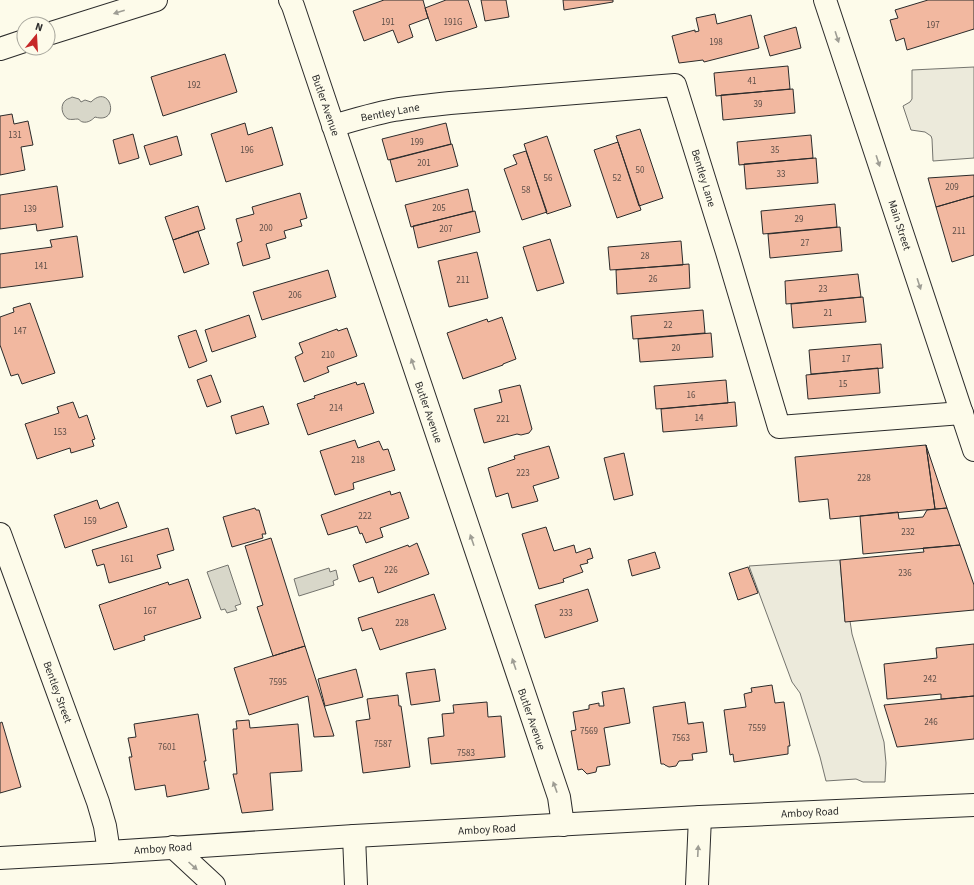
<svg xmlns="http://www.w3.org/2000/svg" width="974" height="885" font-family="'Source Sans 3',sans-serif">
<rect width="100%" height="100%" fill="#fdfbea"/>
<!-- parking -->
<path fill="#eceadb" stroke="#74746e" d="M974 67V158L933 161 932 139 931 136 925 132 911 130 903 106 910 102 912 99V70Z
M840 560 845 621H850L852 634 884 742 886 763 885 782H863L856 779 826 781 820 757 800 693 792 682 749 566Z"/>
<!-- water -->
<path fill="#d8d7c9" stroke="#74746e" d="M72 97 79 99 81 102 85 100 91 102C111 82 121 125 95 117 92 120 88 123 83 122 81 122 80 120 78 119 74 119 72 120 68 119 61 115 60 104 66 100 67 99 71 98 72 97Z
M228 565 241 604 235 606 237 610 227 613 225 609 221 610 207 572Z
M329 568 330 572 336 570 338 579 333 581 334 585 299 596 294 579Z"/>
<!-- building -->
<path fill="#f2b8a0" stroke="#2b2b2b" d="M384 0H423L428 18 409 25 413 37 398 43 393 30 364 41 353 11Z
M446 0H468L477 27 436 41 425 8Z
M481 0H506L509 17 485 21Z
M563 0H613V2L564 10Z
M928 0H974V29L907 50 904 38 896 41 890 20 898 18 895 10Z
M715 14 717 24 751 15 759 48 704 62 703 60 679 63 672 36 695 30V32L699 31 696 18Z
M796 27 801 48 770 56 764 36Z
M225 54 237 92 163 116 151 77Z
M788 66 790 89 716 96 714 73Z
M793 89 795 113 723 120 721 95Z
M12 114 14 124 28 121 33 145 21 147 25 170 0 175V116Z
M245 123 248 135 272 127 283 165 226 182 211 134Z
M446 123 451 144 388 160 382 139Z
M640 129 663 198 639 206 616 136Z
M133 134 139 158 119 164 113 140Z
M811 135 813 158 739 165 737 142Z
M177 136 182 155 150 165 144 146Z
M547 136 571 206 547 214 524 144Z
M618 142 641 210 617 218 594 150Z
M452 144 458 166 396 182 390 160Z
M526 151 547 212 522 220 504 169 517 164 513 155Z
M816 158 818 183 746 189 744 164Z
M974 175V196L936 207 928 178Z
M57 186 63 227 37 231 36 224 0 229V195Z
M468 189 473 211 411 227 405 205Z
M300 193 307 218 300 220 302 226 284 231 286 238 266 244 270 258 243 266 237 243 242 241 236 219 254 214 252 207Z
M974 196V255L952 262 936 207Z
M835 204 837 227 763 234 761 211Z
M198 206 205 229 173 240 165 217Z
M475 211 480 232 418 248 413 226Z
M840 227 842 251 770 258 768 234Z
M198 231 209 264 184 273 173 240Z
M77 236 83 277 0 288V254L52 247 50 240Z
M550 239 564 283 537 291 523 247Z
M681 241 683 265 610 270 608 247Z
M477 252 488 298 449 307 438 261Z
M689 264 690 288 617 294 616 270Z
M328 270 336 297 262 320 253 292Z
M858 274 861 297 786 304 785 281Z
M863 297 866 322 793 328 791 304Z
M30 303 55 373 22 384 18 374 11 376 0 345V317L14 312 13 308Z
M703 310 705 333 633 339 631 316Z
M249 315 256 337 212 352 205 330Z
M502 317 516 359 503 364V365L463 379 447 333 487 319 488 322Z
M347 328 357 356 327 367 329 372 304 382 295 357 303 353 299 343 337 329 338 331Z
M196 330 207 361 189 368 178 336Z
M711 333 713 357 640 362 638 339Z
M881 344 883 368 811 374 809 350Z
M878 368 880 393 808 399 806 375Z
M211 375 221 402 207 407 197 380Z
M726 380 728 403 656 409 654 386Z
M356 382 357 385 364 383 374 413 308 435 297 404 315 398 314 396Z
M520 385 532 429 529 433 521 435 517 434 484 443 474 409 502 402 499 390Z
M73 402 79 418 87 415 95 439 92 440 94 446 71 453 70 448 37 459 25 424 59 413 57 407Z
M735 402 737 426 663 432 661 409Z
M263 406 269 424 236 434 231 416Z
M355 440 358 448 379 441 383 450 388 449 395 470 353 483 354 489 335 495 320 451Z
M926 445 935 509 830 519 828 499 799 502 795 457Z
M926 445 947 508 935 509Z
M549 446 559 478 533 486 538 501 512 508 508 493 496 497 488 468 515 459 514 456Z
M624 453 633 495 614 500 604 458Z
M390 491 391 495 400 492 409 518 380 528 383 537 366 543 362 533 360 534 357 526 328 535 321 515Z
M97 500 100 509 118 502 127 527 65 548 54 515Z
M255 508 256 510H259L266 534H262L263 538 232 547 223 517Z
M947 508 960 545 863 554 860 516 898 512 899 519 923 517 927 510Z
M546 527 554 551 574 545 576 553 590 548 593 558 587 560 588 563 580 565 583 572 563 579 564 582 539 589 522 534Z
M168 528 174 550 157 555 161 568 109 583 104 564 97 566 92 550Z
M271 538 305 646 273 656 257 607 263 605 245 546Z
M417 543 429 574 378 593 373 577 359 582 353 565 408 545 409 547Z
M960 545 974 585V610L845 622 840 560 924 552 923 548Z
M655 552 660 568 632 576 628 560Z
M748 567 758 593 738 600 729 573Z
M188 579 201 618 144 636 145 640 114 650 99 605 168 582 169 585Z
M588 589 598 621 545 638 535 605Z
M434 594 446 629 380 650 372 628 362 631 358 618Z
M974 644V696L941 699V694L887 699 884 664 937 658 936 648Z
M305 646 334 736 314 737 308 696 249 715 234 668Z
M356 669 363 697 325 706 318 679Z
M435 669 440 701 411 705 406 673Z
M772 685 775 703 784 702 790 746H788V754L734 762 733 754 730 755 724 710 746 707 744 694 752 692 751 688Z
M624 688 630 723 604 728 610 765 597 767 596 772 587 774 582 769 578 770 571 731 576 730 573 712 589 709V705L599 703V706H604L602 692Z
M398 695 399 706H401L410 767 363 773 356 721 370 719 367 699Z
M974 696V739L897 747 884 705Z
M487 702 488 717 501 716 505 757 431 764 428 738 444 736 442 714 454 713 453 705Z
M685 702 688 724 703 722 707 752 692 754 693 760 679 761 676 766 669 767 665 765 664 764H661L653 707Z
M198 714 206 761H204L209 789 167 797 165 785 135 790 129 757H132L128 738 136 737 134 724Z
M249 720 250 728 298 724 302 771 270 773 273 810 242 813 233 774H237L233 729H237L236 721Z
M2 722 21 787 0 793V723Z"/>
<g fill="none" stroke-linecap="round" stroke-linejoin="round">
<defs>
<path id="street" d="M290 0 293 6 559 797 563 825
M48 34 156 0
M0 49 24 41
M333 126C353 120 373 114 394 110 412 107 431 105 450 103L675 85 727 252 779 427 962 413
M0 534 98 802 105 826 109 852
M354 836 356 885
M173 847 214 885
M697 885 700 817"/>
<path id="secondary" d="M825 0 974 450
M0 858 109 852 354 836 700 817 974 805"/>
</defs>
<!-- street casing -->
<use href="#street" stroke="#2b2b2b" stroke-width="24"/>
<!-- secondary casing -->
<use href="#secondary" stroke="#2b2b2b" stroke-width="24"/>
<!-- street -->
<use href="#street" stroke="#fdfbea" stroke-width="22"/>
<!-- secondary -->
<use href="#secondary" stroke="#fdfbea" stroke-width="22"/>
</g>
<!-- one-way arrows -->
<defs><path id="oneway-solid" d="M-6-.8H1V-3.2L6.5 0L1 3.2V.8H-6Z"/></defs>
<g fill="#9e9d94">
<use href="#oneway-solid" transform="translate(119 12) rotate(163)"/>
<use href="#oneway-solid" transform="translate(837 37) rotate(72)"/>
<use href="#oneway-solid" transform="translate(878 161) rotate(72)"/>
<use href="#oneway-solid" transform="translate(919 284) rotate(72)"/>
<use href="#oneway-solid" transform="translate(413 364) rotate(-109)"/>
<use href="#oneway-solid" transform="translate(472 540) rotate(-109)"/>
<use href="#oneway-solid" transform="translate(514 664) rotate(-109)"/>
<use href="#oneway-solid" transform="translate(555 787) rotate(-110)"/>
<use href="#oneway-solid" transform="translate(698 851) rotate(-87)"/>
<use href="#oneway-solid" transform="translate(193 866) rotate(42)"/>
</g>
<g text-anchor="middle" stroke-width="3" stroke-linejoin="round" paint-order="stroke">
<!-- number labels -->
<g font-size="9" fill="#5d4e48">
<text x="388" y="25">191</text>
<text x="453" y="25">191G</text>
<text x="933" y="28">197</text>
<text x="716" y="45">198</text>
<text x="752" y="84">41</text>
<text x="194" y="88">192</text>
<text x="758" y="107">39</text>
<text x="15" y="138">131</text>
<text x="417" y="145">199</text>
<text x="247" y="153">196</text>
<text x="775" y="153">35</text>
<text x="424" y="166">201</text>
<text x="640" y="173">50</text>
<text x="781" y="177">33</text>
<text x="548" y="181">56</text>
<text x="617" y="181">52</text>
<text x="952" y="190">209</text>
<text x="526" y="193">58</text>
<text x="439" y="211">205</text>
<text x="30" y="212">139</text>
<text x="799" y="222">29</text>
<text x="266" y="231">200</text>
<text x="446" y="232">207</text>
<text x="959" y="234">211</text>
<text x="805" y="246">27</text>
<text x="645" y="259">28</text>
<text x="41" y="269">141</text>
<text x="653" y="282">26</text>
<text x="463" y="283">211</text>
<text x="823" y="292">23</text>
<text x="295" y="298">206</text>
<text x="828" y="316">21</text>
<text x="668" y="328">22</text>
<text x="20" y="334">147</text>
<text x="676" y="351">20</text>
<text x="328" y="358">210</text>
<text x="846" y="362">17</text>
<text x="843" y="387">15</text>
<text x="691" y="398">16</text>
<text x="336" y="411">214</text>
<text x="699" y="421">14</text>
<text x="503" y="422">221</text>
<text x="60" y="435">153</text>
<text x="358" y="463">218</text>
<text x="523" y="476">223</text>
<text x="864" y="481">228</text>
<text x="365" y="519">222</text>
<text x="90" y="524">159</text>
<text x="908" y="535">232</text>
<text x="127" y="562">161</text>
<text x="391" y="573">226</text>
<text x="905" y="576">236</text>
<text x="150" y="614">167</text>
<text x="566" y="616">233</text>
<text x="402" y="626">228</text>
<text x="930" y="682">242</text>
<text x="278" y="685">7595</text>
<text x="931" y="725">246</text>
<text x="757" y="731">7559</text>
<text x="589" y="734">7569</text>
<text x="681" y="741">7563</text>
<text x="383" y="747">7587</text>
<text x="167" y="750">7601</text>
<text x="466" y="756">7583</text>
</g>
<!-- street labels -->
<g font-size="11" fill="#2b2b2b" stroke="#fdfbea">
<text transform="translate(326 105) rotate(71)" y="4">Butler Avenue</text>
<text transform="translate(390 112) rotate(-11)" y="4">Bentley Lane</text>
<text transform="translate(704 178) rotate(73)" y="4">Bentley Lane</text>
<text transform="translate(900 225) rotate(72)" y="4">Main Street</text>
<text transform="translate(429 412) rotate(71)" y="4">Butler Avenue</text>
<text transform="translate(58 692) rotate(70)" y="4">Bentley Street</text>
<text transform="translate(532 719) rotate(71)" y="4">Butler Avenue</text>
<text transform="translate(810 812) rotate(-3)" y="4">Amboy Road</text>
<text transform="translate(487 829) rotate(-3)" y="4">Amboy Road</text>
<text transform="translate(163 848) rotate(-4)" y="4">Amboy Road</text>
</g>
</g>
<!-- north arrow -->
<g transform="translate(36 36) rotate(18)"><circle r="19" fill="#fdfbea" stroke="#a9a89e"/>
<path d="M0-3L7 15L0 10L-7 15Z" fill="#c62828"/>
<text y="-6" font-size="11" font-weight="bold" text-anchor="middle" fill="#2b2b2b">N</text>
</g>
</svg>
